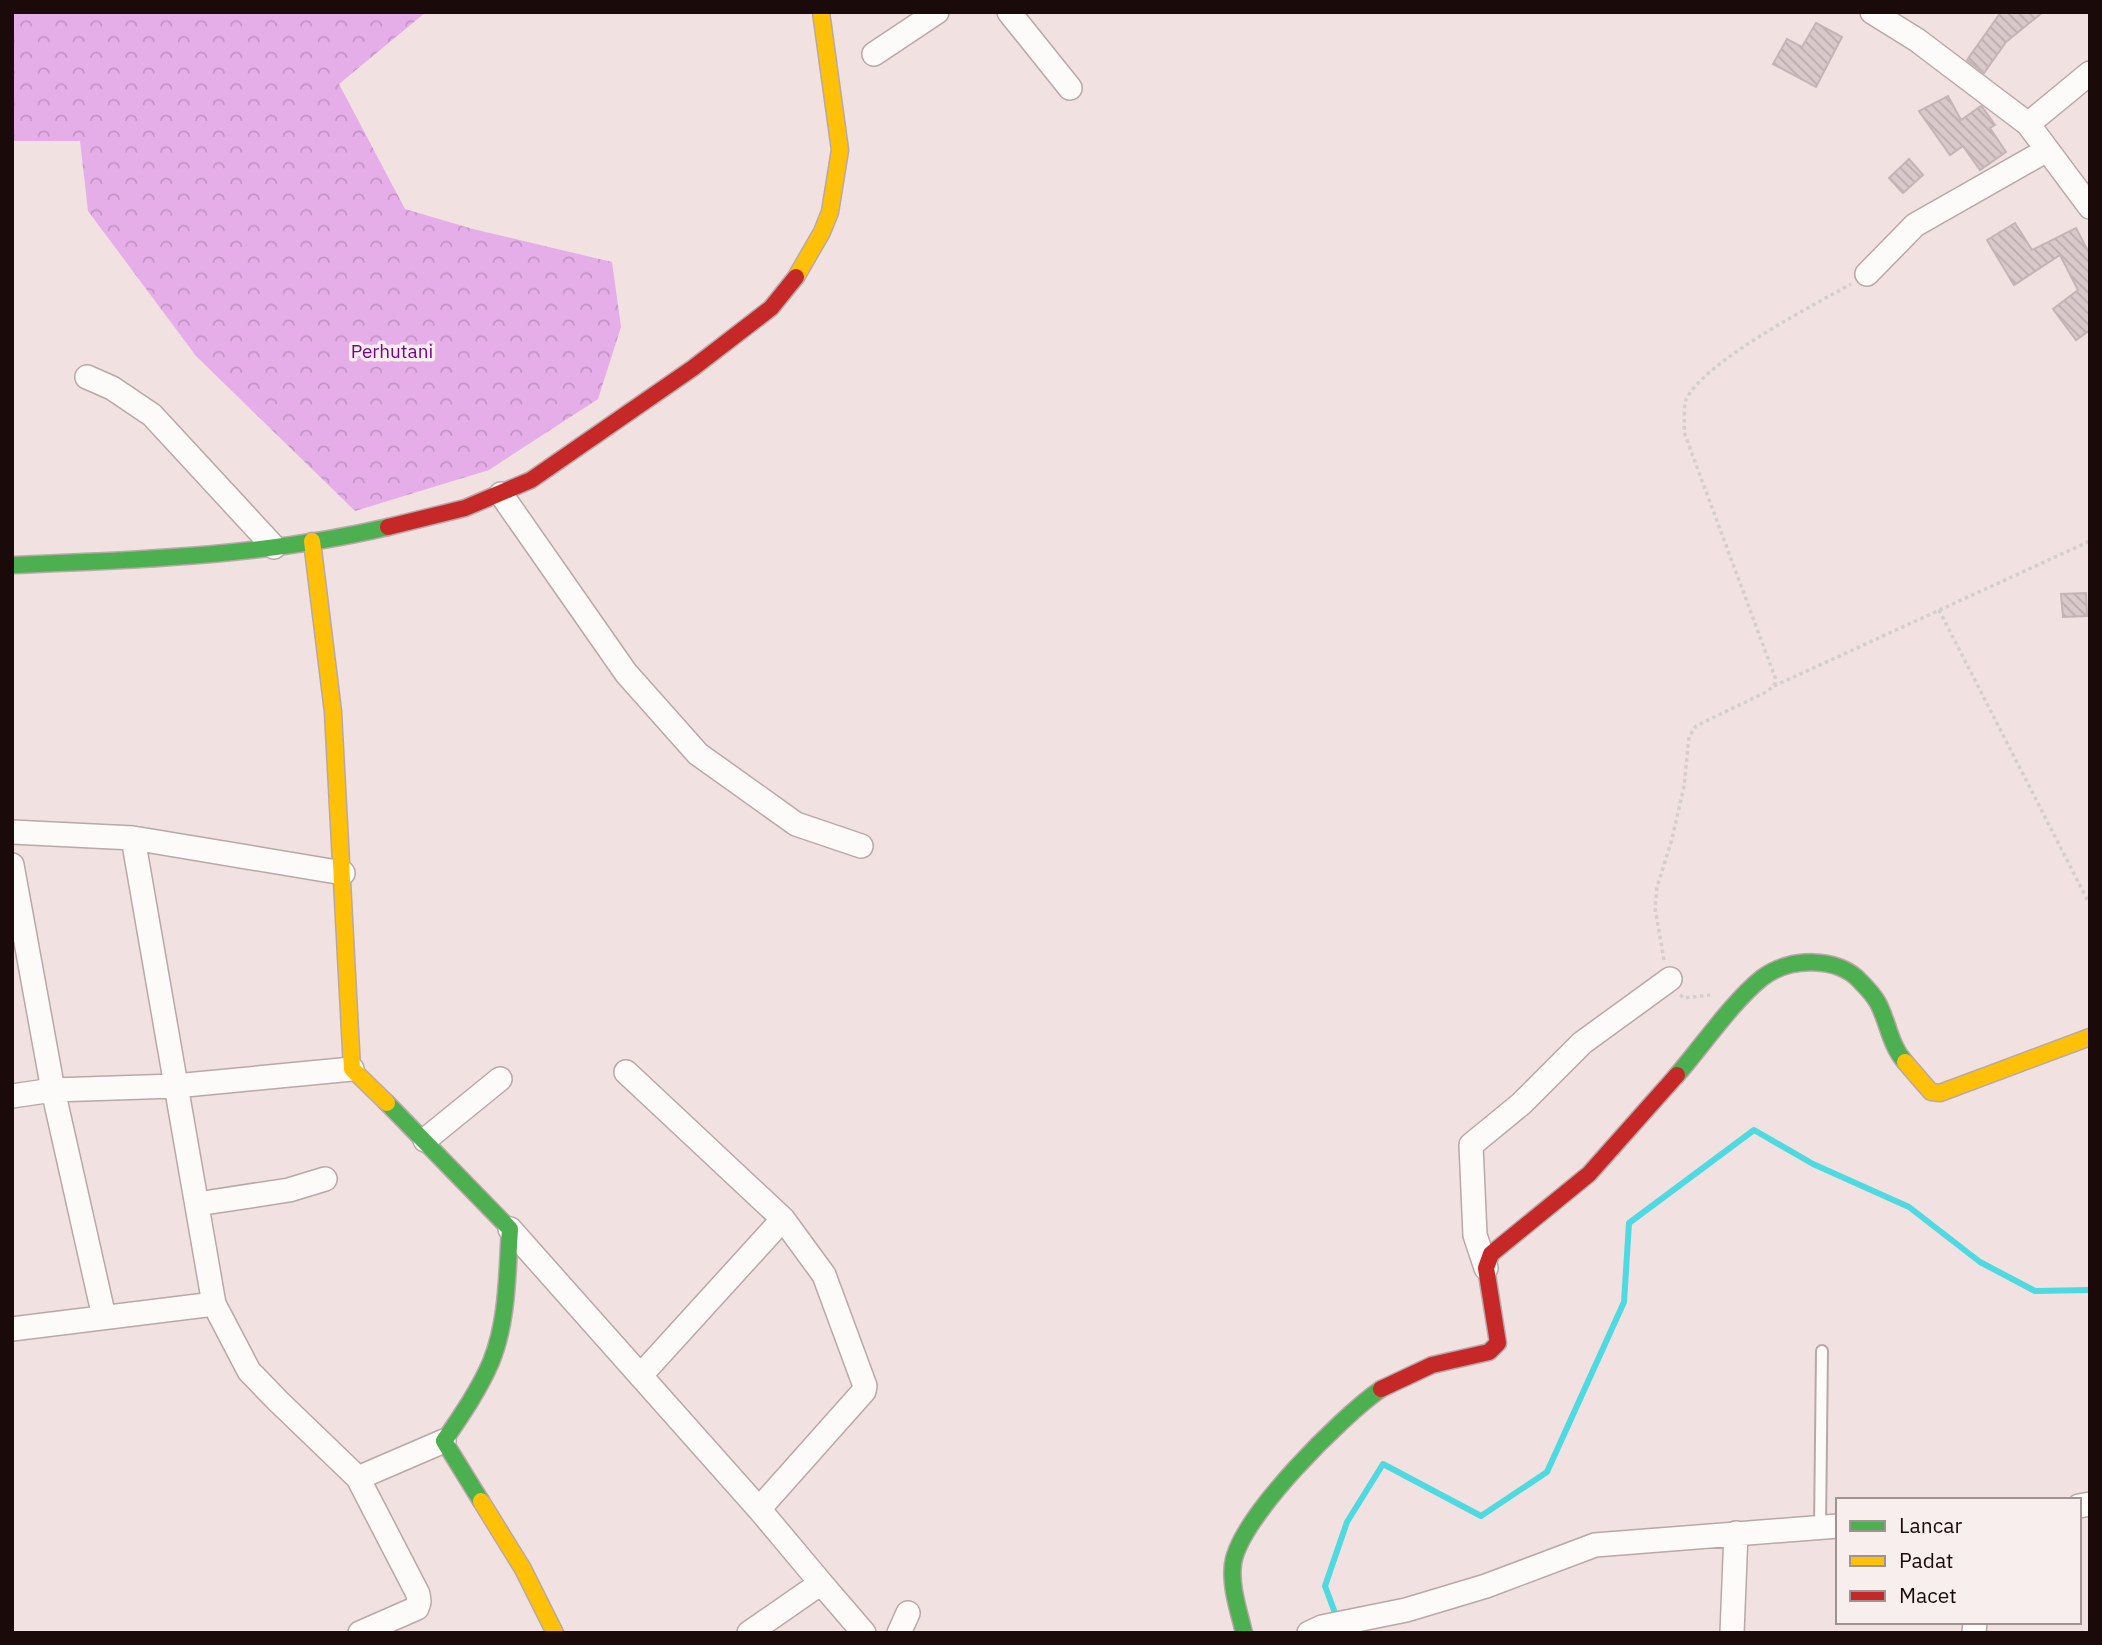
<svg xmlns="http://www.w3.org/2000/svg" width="2102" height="1645" font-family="'IBM Plex Sans',sans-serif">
<defs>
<pattern id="forest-crowns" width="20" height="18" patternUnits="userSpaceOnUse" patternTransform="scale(1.75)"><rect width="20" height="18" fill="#e5aee8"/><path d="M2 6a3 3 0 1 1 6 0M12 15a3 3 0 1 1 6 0" fill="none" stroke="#c494c6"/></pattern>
<pattern id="building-back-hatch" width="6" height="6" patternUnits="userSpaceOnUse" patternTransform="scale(1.75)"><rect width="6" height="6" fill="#d9c9cb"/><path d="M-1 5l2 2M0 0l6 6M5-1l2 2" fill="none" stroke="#baabad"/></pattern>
</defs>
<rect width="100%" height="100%" fill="#f2e1e1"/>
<!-- forest -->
<path fill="url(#forest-crowns)" d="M12 12H426L339 84 405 209 473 229 612 262 621 327 598 399 489 470 355 511 196 356 88 211 80 141H12Z"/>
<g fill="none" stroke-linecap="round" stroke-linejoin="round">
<!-- stream -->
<path stroke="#4edae0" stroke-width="6" d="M1338 1621 1325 1586 1347 1522 1383 1464 1481 1516 1547 1472 1624 1302 1629 1223 1754 1130 1813 1164 1909 1207 1980 1262 2035 1291 2090 1290"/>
</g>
<!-- building -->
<path fill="url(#building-back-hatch)" stroke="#c4b4b6" stroke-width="2" d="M2001 12H2043L2006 42 1984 73 1967 60Z
M1816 23 1842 37 1816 87 1773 64 1787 39 1802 47Z
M1948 96 1961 120 1981 106 1983 108 1995 125 1990 128 2006 152 1980 170 1963 146 1950 155 1919 111Z
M1909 159 1923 175 1903 193 1889 178Z
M2015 223 2032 250 2076 228 2090 255V330L2076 340 2053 309 2078 290 2060 255 2014 285 1987 240Z
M2086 593 2087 616 2063 617 2061 594Z"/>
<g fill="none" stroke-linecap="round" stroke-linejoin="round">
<defs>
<path id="lane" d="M1820 1528 1822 1351"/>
<path id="street" d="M1009 12 1070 88
M1872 12 1917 40 2028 124 2090 207
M874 54 937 12
M2028 124 2090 73
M1867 274 1915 225 2047 150
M87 377 112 388 152 415 274 547
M501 494 626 673 698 754 796 824 861 846
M12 832 133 838 343 873
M133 838 214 1304 249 1371 278 1401 358 1478 418 1594 419 1602 417 1608 360 1633
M12 865 53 1090 104 1317
M626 1072 783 1219
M12 1096 53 1090 175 1086 352 1069
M425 1140 500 1079
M197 1204 289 1190 325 1179
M510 1229 759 1509 821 1583 749 1633
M1486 1268 1475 1235 1471 1145 1521 1104 1582 1043 1670 979
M12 1329 214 1304
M641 1375 783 1219 824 1275 865 1386 864 1391 759 1509
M358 1478 444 1441
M2079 1506 2090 1504
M821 1583 864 1633
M899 1633 908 1613
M1309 1633 1322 1627 1406 1610 1486 1586 1595 1545 1838 1526
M1732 1633 1736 1533
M1974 1633 1975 1622"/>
<path id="fast" d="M12 565C138 560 265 556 388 527
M1677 1075C1702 1046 1734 1000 1762 978 1789 957 1838 956 1861 982 1867 988 1874 996 1878 1003 1888 1022 1890 1045 1905 1062
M387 1103 510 1229C507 1273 508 1320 491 1362 479 1390 461 1416 444 1441L481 1501
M1244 1633C1239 1611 1230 1587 1233 1564 1239 1518 1342 1416 1381 1389"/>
<path id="slow" d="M796 277 822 232 830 212 840 150 821 12
M312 541 333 712 352 1069 387 1103
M1905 1062 1931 1092 1940 1093 2090 1037
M481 1501 523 1569 555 1633"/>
<path id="jam" d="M388 527 465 508 531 480 693 368 771 308 796 277
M1381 1389 1432 1365 1489 1352 1498 1343 1486 1268 1491 1254 1589 1174 1677 1075"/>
</defs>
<!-- lane casing -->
<use href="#lane" stroke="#b8a8a8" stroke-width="14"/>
<!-- street casing -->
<use href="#street" stroke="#b8a8a8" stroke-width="26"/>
<!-- fast casing -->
<use href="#fast" stroke="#b8a8a8" stroke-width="19"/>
<!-- slow casing -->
<use href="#slow" stroke="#b8a8a8" stroke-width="19"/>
<!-- jam casing -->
<use href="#jam" stroke="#b8a8a8" stroke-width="19"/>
<!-- path -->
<path stroke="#d4cece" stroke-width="3.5" stroke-dasharray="3.5 3.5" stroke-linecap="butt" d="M1939 610 2090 905
M1774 686 2090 541
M1664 960 1655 908 1657 887 1672 839 1684 786 1689 737 1696 726 1766 692 1774 686 1776 680 1684 432C1685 423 1683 408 1686 400 1703 362 1812 306 1851 284
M1680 995 1684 998 1710 995"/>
<!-- lane -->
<use href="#lane" stroke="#fdfafa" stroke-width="10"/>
<!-- street -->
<use href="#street" stroke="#fdfafa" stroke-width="23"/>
<!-- fast -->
<use href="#fast" stroke="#4caf50" stroke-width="16"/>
<!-- slow -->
<use href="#slow" stroke="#ffc107" stroke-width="16"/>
<!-- jam -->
<use href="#jam" stroke="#c62828" stroke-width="16"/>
</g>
<g text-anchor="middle" stroke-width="7" stroke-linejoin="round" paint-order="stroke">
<!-- park labels -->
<g font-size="19" fill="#78038d" stroke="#f8eeed">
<text x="392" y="358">Perhutani</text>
</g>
</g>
<!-- border -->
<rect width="2102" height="1645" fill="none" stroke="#1a0a0a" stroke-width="28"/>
<!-- legend -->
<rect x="1836" y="1498" width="245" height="126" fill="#f8eeed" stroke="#9f9392" stroke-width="2"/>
<rect x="1850" y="1521" width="35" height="10" fill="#4caf50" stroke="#9f9392" stroke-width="2"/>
<text x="1899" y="1533" font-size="21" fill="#1a0a0a">Lancar</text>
<rect x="1850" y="1556" width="35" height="10" fill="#ffc107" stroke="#9f9392" stroke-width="2"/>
<text x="1899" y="1568" font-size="21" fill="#1a0a0a">Padat</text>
<rect x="1850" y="1591" width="35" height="10" fill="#c62828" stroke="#9f9392" stroke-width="2"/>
<text x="1899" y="1603" font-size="21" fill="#1a0a0a">Macet</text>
</svg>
